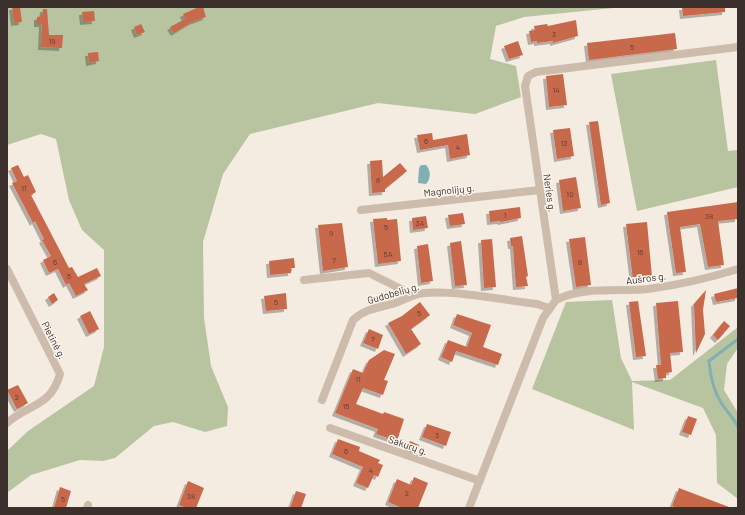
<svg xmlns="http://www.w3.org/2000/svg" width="745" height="515" font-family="Barlow,sans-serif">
<defs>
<filter id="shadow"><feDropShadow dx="-3" dy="3" stdDeviation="0" flood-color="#0004"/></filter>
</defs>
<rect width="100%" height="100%" fill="#f4ebe1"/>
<!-- green -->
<path fill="#b8c4a0" d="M7 7H623L524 17 496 26 490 59 516 66 521 97 475 114 378 103 250 134 223 174 203 242 204 318 211 366 228 407 227 426 205 432 173 422 154 426 115 458 103 461 80 460 31 475 7 493V451L28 431 94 386 104 347V250L82 230 69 200 56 139 41 134 7 145Z
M716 60 728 151 738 150V187L637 211 611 74Z
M612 300 621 358 632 381 670 380 738 327V348L727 364 724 390 738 413V499L717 483 716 435 703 408 632 382 634 430 532 389 566 302Z"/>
<!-- water -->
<path fill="#7fb0b2" d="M421 165H426C431 170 431 179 426 184L418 183 419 168Z"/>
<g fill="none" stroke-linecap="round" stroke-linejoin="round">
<!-- stream -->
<path stroke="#7fb0b2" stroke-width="3" d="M738 339 709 361C710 375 714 392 722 404 727 412 734 418 738 427"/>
</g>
<!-- building -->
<path fill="#c8694b" filter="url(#shadow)" d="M12 7H20L22 22 14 23Z
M199 7H203L206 17 192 22 174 33 170 27 185 19 183 14Z
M682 7H725V12L683 16Z
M43 9H47L49 35H63L62 48 41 47 42 24H37V17L42 16Z
M94 11 95 21 83 22 82 12Z
M576 20 578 36 553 43V41L537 43V41L531 42 529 31 535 30 534 26 547 24 548 26Z
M141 24 145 32 137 35 134 27Z
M675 33 677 49 589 60 587 43Z
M518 41 523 55 509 59 504 46Z
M98 52 99 61 89 63 88 53Z
M563 74 567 105 549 107 546 76Z
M598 121 610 203 601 205 589 122Z
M570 128 574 156 557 159 553 130Z
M432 133 433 140 467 134 470 155 450 159 448 145 420 150 417 135Z
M382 160 383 177 400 163 407 171 385 189V192L372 193 370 161Z
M18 165 24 177 28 175 36 192 31 195 69 268 72 267 78 277 97 268 101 276 84 284 88 290 76 296 69 283 66 285 58 269 49 273 43 260 51 256 42 240 44 239 35 221 33 223 12 183 17 181 11 168Z
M576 177 581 208 563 211 559 180Z
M738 202V219L718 221 724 265 708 267 700 224 680 227 686 272 676 273 667 212Z
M520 207 521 218 501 222 500 221 490 222 489 211Z
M463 213 465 224 450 226 448 215Z
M426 216 428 228 413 230 412 218Z
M387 218V220L397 219 401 261 378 264 373 219Z
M647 222 652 277 633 280 626 224Z
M342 223 348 267 323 271 318 225Z
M522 236 528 276 526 277 528 286 516 287 513 246H511L510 238Z
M585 237 591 285 576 287 569 239Z
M492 239 496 287 484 288 481 240Z
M461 241 467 285 455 286 450 243Z
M428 244 433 281 421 283 417 246Z
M294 258 295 268H291V273L270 275 269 261Z
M738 288V298L716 302 714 294Z
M706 290 703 310 705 334 696 353 694 304Z
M54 293 58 300 52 304 48 297Z
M286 293 287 309 266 311 264 296Z
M638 301 646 356 636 357 629 302Z
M678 301 683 352 670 353 672 372 666 373V378L658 379 656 365H661L656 303Z
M420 302 430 315 411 329 421 344 406 354 388 323 402 316Z
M90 311 99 329 89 334 80 316Z
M457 314 491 325 483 347 502 354 498 365 456 351 452 362 441 357 448 340 467 347 472 333 453 325Z
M724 321 730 326 718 340 713 335Z
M369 329 383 335 378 349 363 343Z
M384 350 395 354 384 380 388 381 383 395 363 388 356 404 383 414 384 412 404 419 397 441 376 434 378 429 335 413 353 369 363 373 369 360Z
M18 385 28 403 17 409 7 390Z
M688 416 697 419 691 435 682 432Z
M427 424 451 432 446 446 422 437Z
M338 439 360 447 359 451 380 460 378 463 383 465 378 477 374 475 368 488 356 483 363 467 332 454Z
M410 441 419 445 416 453 407 449Z
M414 477 428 483 418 508H402L388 502 397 479 411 485Z
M188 481 204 488 196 508H186L179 505Z
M60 487 71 491 66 508H54Z
M679 488 729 507 728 508H677L672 506Z
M296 491 306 494 301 508H290Z"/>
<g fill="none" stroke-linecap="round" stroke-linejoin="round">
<!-- street -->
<path stroke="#cdbbac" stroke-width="8" d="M361 210 540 190
M7 269 60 374C51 407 28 404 7 423
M304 280 369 273 413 295
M556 300C583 286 618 292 648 289 678 285 709 278 738 269
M322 400 353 320C365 309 377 308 392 304 403 301 412 294 424 293 457 290 503 300 537 304L549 308
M330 428 480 481
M87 508 88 505
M469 508 543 318 556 300 525 86 528 76 536 72 738 47"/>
</g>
<g text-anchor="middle" stroke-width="3" stroke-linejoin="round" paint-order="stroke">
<!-- number labels -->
<g font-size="8" fill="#5e3e33">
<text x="554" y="37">3</text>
<text x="52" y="44">19</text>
<text x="632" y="50">5</text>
<text x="556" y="93">14</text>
<text x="426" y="144">6</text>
<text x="564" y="146">12</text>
<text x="458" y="150">4</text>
<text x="378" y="183">8</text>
<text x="24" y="191">11</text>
<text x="570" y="197">10</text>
<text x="505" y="218">1</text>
<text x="709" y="219">38</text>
<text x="420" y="226">3A</text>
<text x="386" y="230">5</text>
<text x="331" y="236">9</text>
<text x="640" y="255">16</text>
<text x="388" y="257">5A</text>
<text x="334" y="263">7</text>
<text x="55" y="265">6</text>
<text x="580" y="265">8</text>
<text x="69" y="279">5</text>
<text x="276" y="305">5</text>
<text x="419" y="316">5</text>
<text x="373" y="342">7</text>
<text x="358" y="382">11</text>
<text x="17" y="400">2</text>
<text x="346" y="409">15</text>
<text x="437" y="438">3</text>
<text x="346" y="454">6</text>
<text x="371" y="473">4</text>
<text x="407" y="496">2</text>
<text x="191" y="499">38</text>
<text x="63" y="502">5</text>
</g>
<!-- street labels -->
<g font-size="10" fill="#3b302b" stroke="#fbf5ee">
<text transform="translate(449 190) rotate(-6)" y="4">Magnolijų g.</text>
<text transform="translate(550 193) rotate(82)" y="4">Neries g.</text>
<text transform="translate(646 278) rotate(-7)" y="4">Aušros g.</text>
<text transform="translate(393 293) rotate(-16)" y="4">Gudobelių g.</text>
<text transform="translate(54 340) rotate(63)" y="4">Pietinė g.</text>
<text transform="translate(408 445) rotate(19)" y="4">Sakurų g.</text>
</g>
</g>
<!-- border -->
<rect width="745" height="515" fill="none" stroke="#3b302b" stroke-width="16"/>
</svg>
